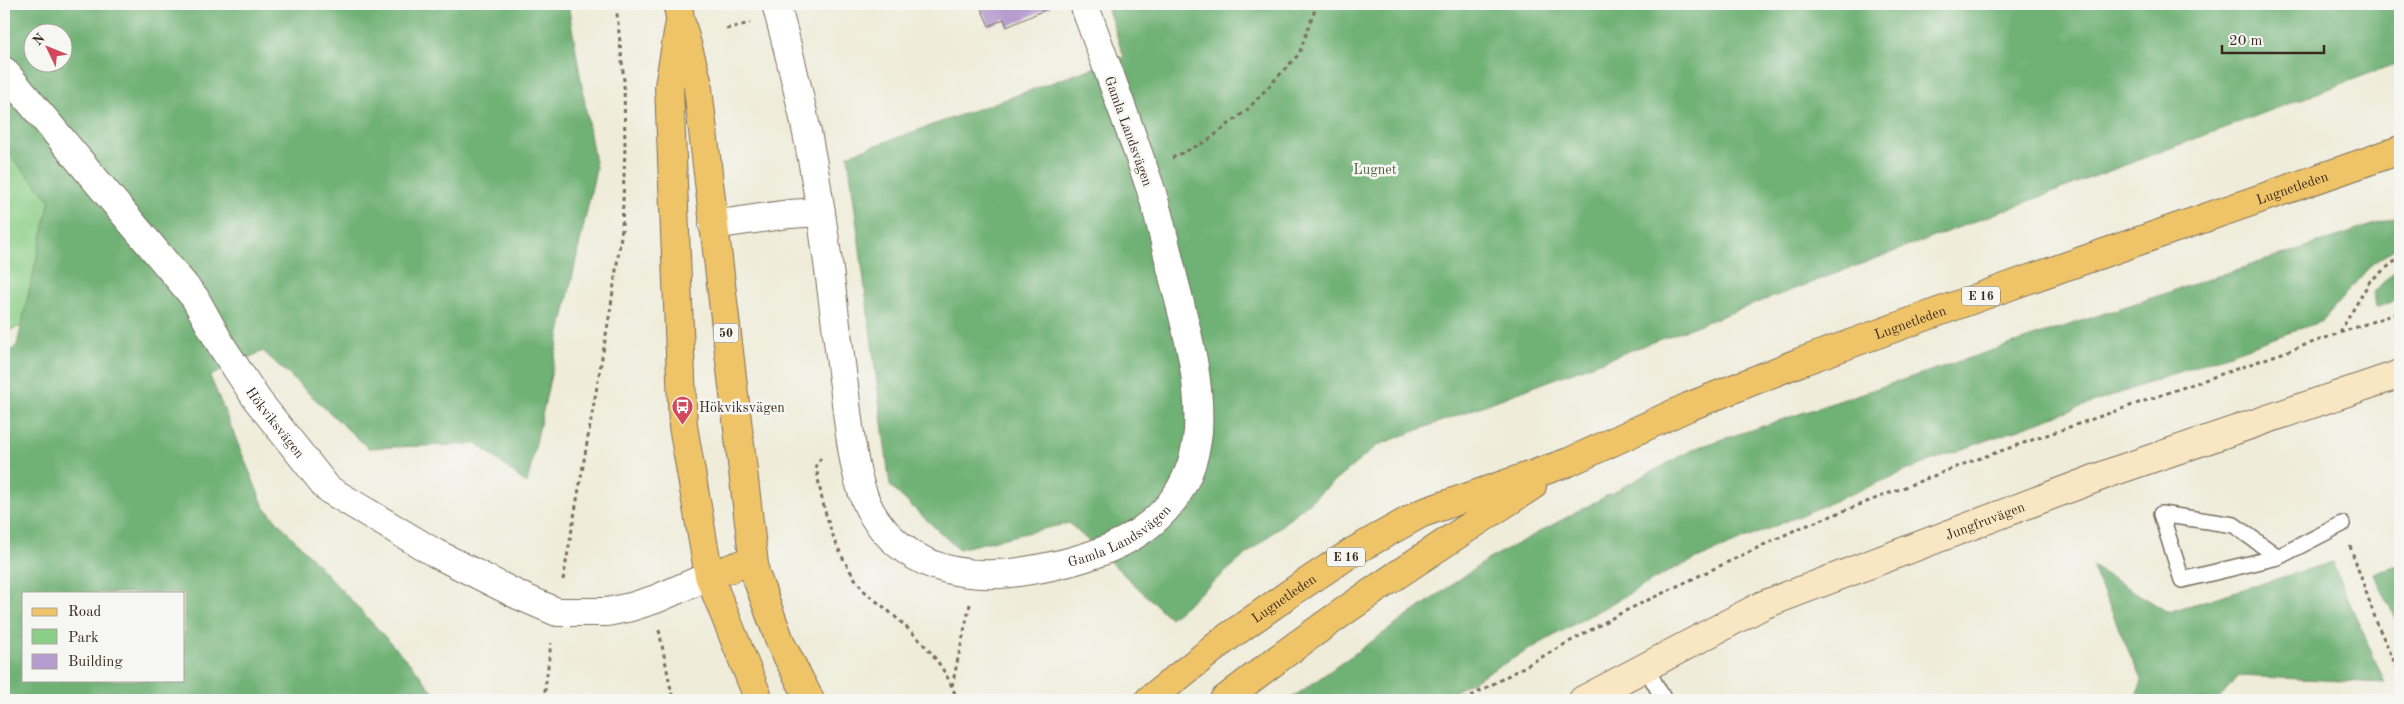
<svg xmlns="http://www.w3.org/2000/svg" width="2404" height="704" font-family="'Old Standard TT',serif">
<rect width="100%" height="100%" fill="#f6f6f2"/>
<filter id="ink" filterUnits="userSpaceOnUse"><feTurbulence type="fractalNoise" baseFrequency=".02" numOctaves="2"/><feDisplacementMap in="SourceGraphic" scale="10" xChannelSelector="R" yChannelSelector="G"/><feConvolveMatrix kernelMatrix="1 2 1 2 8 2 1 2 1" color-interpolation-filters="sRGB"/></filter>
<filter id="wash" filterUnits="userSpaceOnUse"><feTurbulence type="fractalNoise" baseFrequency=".0096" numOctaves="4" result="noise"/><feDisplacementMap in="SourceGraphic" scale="20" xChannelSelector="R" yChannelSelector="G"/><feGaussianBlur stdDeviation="1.12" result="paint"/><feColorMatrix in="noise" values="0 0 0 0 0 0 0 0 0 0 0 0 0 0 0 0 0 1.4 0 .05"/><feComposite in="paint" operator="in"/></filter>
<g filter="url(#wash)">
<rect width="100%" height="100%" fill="#efecd9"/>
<!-- green -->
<path fill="#8bce87" stroke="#637c52" d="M4 106 74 198 40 320 4 332Z"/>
<!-- forest -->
<path fill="#70b174" stroke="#566e49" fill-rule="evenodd" d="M4 4H568L596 169 527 484 478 444 368 448 263 351 210 376 264 507 416 670 439 700H4V357L17 345 50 200 4 149ZM32 32H62V62H32ZM24 593H184V680H24Z
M1106 4H2400V62L1378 445 1170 618 1069 523 958 549 890 486 848 155 1124 57Z
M2400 216V245L2372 264 2322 321 1932 460 1673 569 1439 700H1289L1487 560 1696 448Z
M2400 265V299L2375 308 2373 293Z
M2332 562 2385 683 2239 676 2217 700H2134L2142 682 2092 566 2168 612Z
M2400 564V629L2374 573Z"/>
<g id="blocks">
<!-- building -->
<path fill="#b79ccf" d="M979 4H1050L1051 7 1007 27 1004 19 989 26Z"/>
</g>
</g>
<g filter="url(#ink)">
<use href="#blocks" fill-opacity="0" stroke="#7a6e5f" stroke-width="1"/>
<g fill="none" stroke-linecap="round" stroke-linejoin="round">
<defs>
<path id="lane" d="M2278 557 2182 580 2161 514 2234 525 2278 557 2342 524
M1645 666 1664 700"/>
<g id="street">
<path id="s1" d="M776 4C795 73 811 143 821 214 830 271 836 329 844 386 849 425 853 488 876 520 913 572 972 581 1031 570 1084 561 1144 543 1176 496 1188 478 1196 454 1198 431 1201 382 1188 335 1176 288 1167 254 1161 220 1150 187 1129 126 1106 65 1084 4"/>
<path id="s2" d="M4 71 195 298 221 345 258 401 328 489 435 553 520 596 557 612H607L631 607 656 599 709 576"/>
<path d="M713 225 789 214 821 212"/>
</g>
<g id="secondary">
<path id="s3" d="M1583 700 1763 605 2115 471 2400 374"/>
</g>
<path id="primary" d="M678 4 680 19 697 80 755 573 781 644 810 700
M679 27 669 86 683 426 709 576 759 700
M709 576 753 560"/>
<g id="highway">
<path id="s4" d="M1149 700 1228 637 1292 592 1354 551 1422 513 1569 462 1688 407 1800 362 2021 282 2400 150"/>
<path d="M1224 700C1322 623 1427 554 1532 486"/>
</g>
</defs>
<!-- lane casing -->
<use href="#lane" stroke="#7a6e5f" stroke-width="18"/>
<!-- street casing -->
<use href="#street" stroke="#7a6e5f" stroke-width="30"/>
<!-- secondary casing -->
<use href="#secondary" stroke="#7a6e5f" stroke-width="30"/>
<!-- primary casing -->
<use href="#primary" stroke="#7a6e5f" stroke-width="30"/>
<!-- highway casing -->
<use href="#highway" stroke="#7a6e5f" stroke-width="30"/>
<!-- path -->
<path stroke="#7a6e5f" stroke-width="3" stroke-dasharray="4 4" stroke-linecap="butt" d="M726 29 750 23
M1172 158 1207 141 1247 110 1299 54 1317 4
M2340 332 2370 281 2400 257
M821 458 816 465C822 509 834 552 862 588 868 596 878 602 885 608 916 635 944 660 957 700
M2350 546 2378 626 2400 674
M563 580 610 312 622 229 625 148 624 81 616 4
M659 630 673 700
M952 686 970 604
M546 700 545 690 551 643
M1464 700 1623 612 1795 530 1969 462 2400 312"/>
<!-- lane -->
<use href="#lane" stroke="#fff" stroke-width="15"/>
<!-- street -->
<use href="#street" stroke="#fff" stroke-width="28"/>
<!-- secondary -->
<use href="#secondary" stroke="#f9e7c3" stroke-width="28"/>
<!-- primary -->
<use href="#primary" stroke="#efc469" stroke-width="28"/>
<!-- highway -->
<use href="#highway" stroke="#efc469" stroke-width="28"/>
</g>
</g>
<!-- icons -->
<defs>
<symbol id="bus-pin" viewBox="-11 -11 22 30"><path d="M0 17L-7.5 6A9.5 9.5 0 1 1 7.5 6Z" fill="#d1495b" stroke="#f6f6f2"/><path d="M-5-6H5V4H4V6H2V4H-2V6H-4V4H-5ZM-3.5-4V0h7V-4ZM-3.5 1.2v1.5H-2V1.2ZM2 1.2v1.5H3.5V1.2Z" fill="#fff"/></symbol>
</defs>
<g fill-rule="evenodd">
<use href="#bus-pin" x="670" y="394" width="25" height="34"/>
</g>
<g text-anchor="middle" stroke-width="5" stroke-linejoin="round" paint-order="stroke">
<!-- shield labels -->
<g fill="#f6f6f2" stroke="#73675e" stroke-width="1">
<rect x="1962" y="286.5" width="38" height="19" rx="4"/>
<rect x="713.5" y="323.5" width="25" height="19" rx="4"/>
<rect x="1327" y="547.5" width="38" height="19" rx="4"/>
</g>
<g font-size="12" font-weight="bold" fill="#3b2a1e">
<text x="1981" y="300">E 16</text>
<text x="726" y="337">50</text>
<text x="1346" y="561">E 16</text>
</g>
<!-- street labels -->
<g font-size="14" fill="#3b2a1e" stroke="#f6f6f2">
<text transform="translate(1129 131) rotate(70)" y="5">Gamla Landsvägen</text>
<text dy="5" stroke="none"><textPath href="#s4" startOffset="1261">Lugnetleden</textPath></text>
<text dy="5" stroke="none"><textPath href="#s4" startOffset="856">Lugnetleden</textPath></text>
<text dy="5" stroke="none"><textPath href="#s2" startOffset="445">Hökviksvägen</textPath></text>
<text dy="5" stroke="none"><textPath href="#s3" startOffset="441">Jungfruvägen</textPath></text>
<text dy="5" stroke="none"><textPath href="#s1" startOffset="796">Gamla Landsvägen</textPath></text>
<text dy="5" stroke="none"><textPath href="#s4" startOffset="169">Lugnetleden</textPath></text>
</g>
<!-- park labels -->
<g font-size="14" fill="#535b3e" stroke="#f6f6f2">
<text x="1375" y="174">Lugnet</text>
</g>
<!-- poi labels -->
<g font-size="14" fill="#3b2a1e" stroke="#f6f6f2" text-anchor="start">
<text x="699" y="412">Hökviksvägen</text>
</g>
</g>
<!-- margin -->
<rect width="2404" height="704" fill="none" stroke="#f6f6f2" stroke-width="20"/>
<!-- legend -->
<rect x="22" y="592" width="162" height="90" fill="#f6f6f2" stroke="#aba49d"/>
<rect x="32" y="608" width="25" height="8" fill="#efc469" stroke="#aba49d"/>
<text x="68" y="616" font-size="15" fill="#3b2a1e">Road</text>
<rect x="32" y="629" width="25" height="15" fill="#8bce87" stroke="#aba49d"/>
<text x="68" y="642" font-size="15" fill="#3b2a1e">Park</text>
<rect x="32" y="654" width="25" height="15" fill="#b79ccf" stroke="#aba49d"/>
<text x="68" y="666" font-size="15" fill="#3b2a1e">Building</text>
<!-- north arrow -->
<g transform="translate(48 48) rotate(313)"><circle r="24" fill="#f6f6f2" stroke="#aba49d"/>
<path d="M0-4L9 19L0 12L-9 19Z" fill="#d1495b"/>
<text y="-8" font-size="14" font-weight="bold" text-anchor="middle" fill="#3b2a1e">N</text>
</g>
<!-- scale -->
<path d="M2222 45v8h102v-8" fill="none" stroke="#3b2a1e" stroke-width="2.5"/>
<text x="2229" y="45" font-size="15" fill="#3b2a1e" stroke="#f6f6f2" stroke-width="4" paint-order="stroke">20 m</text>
</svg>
